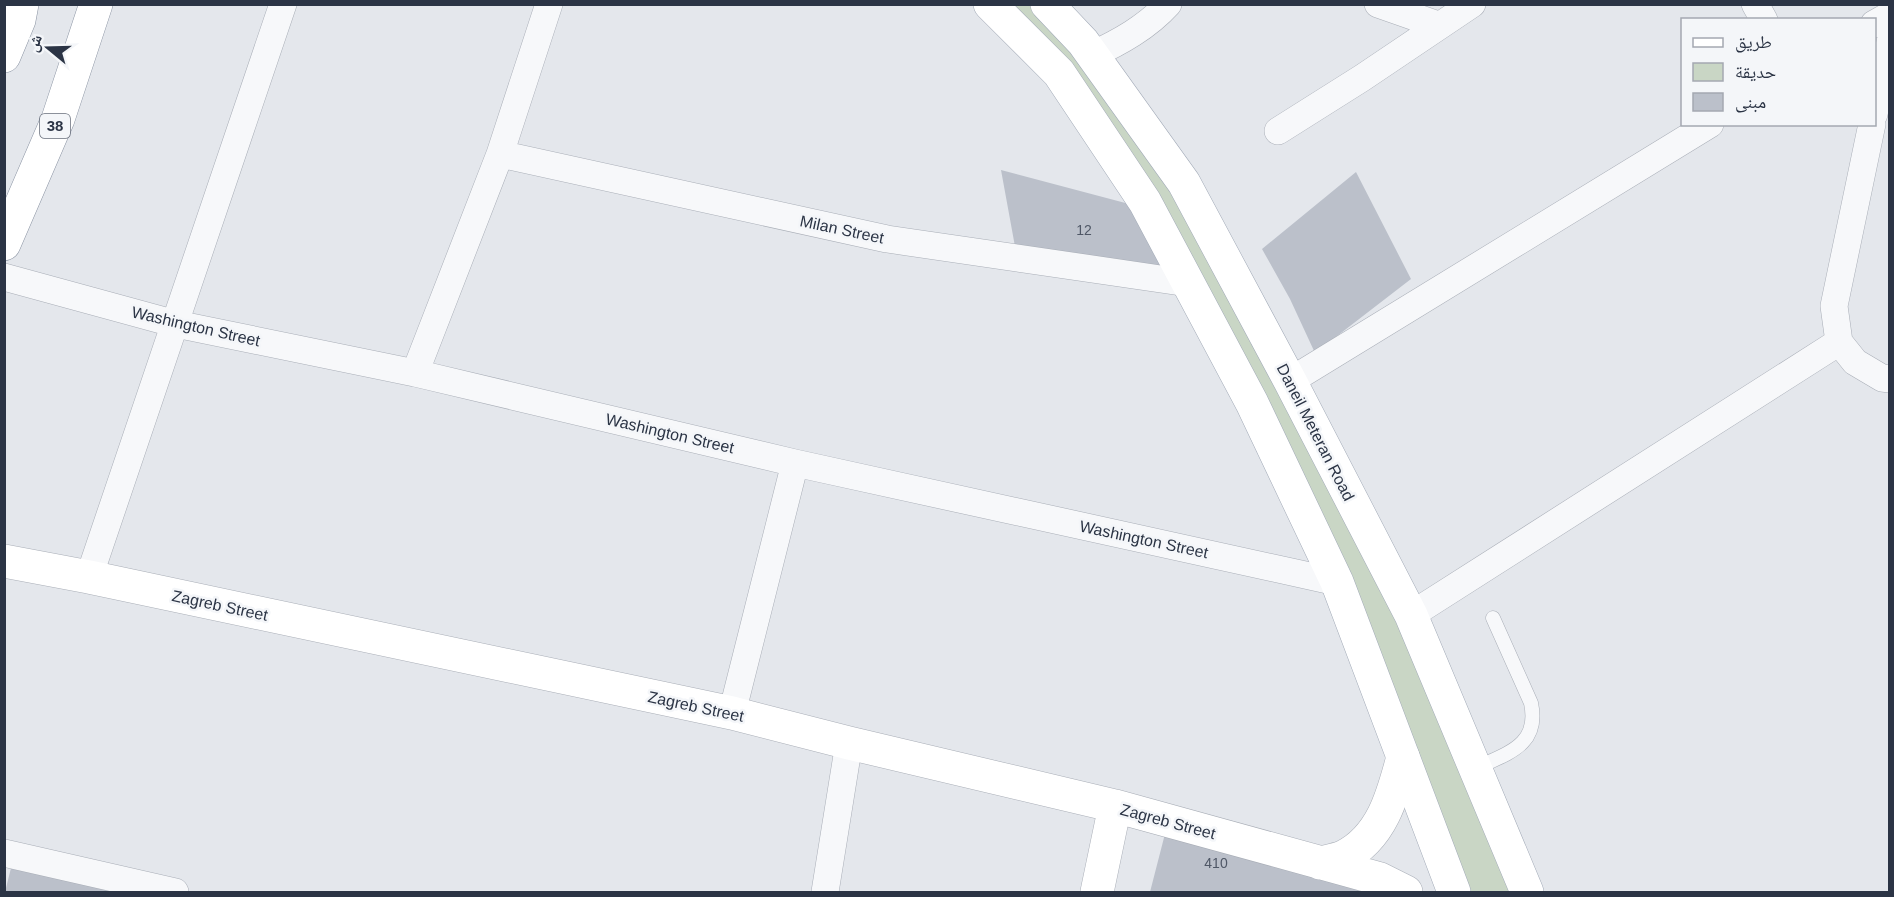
<svg xmlns="http://www.w3.org/2000/svg" width="1894" height="897" font-family="Arial,'Noto Naskh Arabic',sans-serif">
<rect width="100%" height="100%" fill="#e4e7ec"/>
<!-- green -->
<path fill="#c9d6c5" d="M997 5H1040L1095 66 1318 441 1522 892H1459L1203 302Z"/>
<!-- building -->
<path fill="#bbc0ca" d="M1001 170 1148 209 1173 281 1016 252Z
M1356 172 1411 279 1315 353 1290 299 1262 249Z
M1167 826 1371 892H1150Z
M12 864 134 892H5Z"/>
<g fill="none" stroke-linecap="round" stroke-linejoin="round">
<defs>
<path id="lane" d="M1476 768C1508 753 1540 745 1531 703L1493 618"/>
<path id="street" d="M1378 4 1438 25
M1755 4 1764 20
M1874 24 1890 15
M1092 55C1120 42 1147 27 1168 4
M1874 114 1890 42
M1872 124 1834 306 1839 342 1855 362 1882 378 1890 379
M1278 131 1362 78 1472 4
M500 154 887 239 1188 283
M4 277 176 324 415 373 795 463 1337 582
M415 373 500 154 549 4
M1290 381 1710 124
M89 577 283 4
M1411 615 1839 342
M732 713 795 463
M4 853 175 892
M825 892 849 743"/>
<path id="secondary" d="M4 561 89 577 732 713 849 743 1115 806 1380 879 1406 892
M1320 863C1327 861 1336 860 1343 857 1382 838 1393 795 1403 757
M1097 892 1115 806"/>
<path id="primary" d="M990 4 1059 73 1145 202 1252 403 1337 582 1454 892
M1047 4 1083 42 1184 183 1290 381 1411 615 1527 892"/>
<path id="highway" d="M4 56 19 20 22 4
M4 244 58 119 96 4"/>
</defs>
<!-- lane casing -->
<use href="#lane" stroke="#a9aeb7" stroke-width="15"/>
<!-- street casing -->
<use href="#street" stroke="#a9aeb7" stroke-width="28"/>
<!-- secondary casing -->
<use href="#secondary" stroke="#a9aeb7" stroke-width="34"/>
<!-- primary casing -->
<use href="#primary" stroke="#a3abb8" stroke-width="34"/>
<!-- highway casing -->
<use href="#highway" stroke="#8b94a3" stroke-width="34"/>
<!-- lane -->
<use href="#lane" stroke="#f7f8fa" stroke-width="14"/>
<!-- street -->
<use href="#street" stroke="#f7f8fa" stroke-width="27"/>
<!-- secondary -->
<use href="#secondary" stroke="#fff" stroke-width="33"/>
<!-- primary -->
<use href="#primary" stroke="#fff" stroke-width="33"/>
<!-- highway -->
<use href="#highway" stroke="#fff" stroke-width="33"/>
</g>
<g text-anchor="middle" stroke-width="5" stroke-linejoin="round" paint-order="stroke">
<!-- number labels -->
<g font-size="14" fill="#4f5766">
<text x="1084" y="235">12</text>
<text x="1216" y="868">410</text>
</g>
<!-- shield labels -->
<rect fill="#f4f6f9" stroke="#676e7b" stroke-width="1.5" x="40" y="114" width="30" height="24" rx="4.5"/>
<g font-size="15" font-weight="bold" fill="#2b3445">
<text x="55" y="131">38</text>
</g>
<!-- street labels -->
<g font-size="16" fill="#2b3445" stroke="#f4f6f9">
<text transform="translate(842 229) rotate(12)" y="6">Milan Street</text>
<text transform="translate(196 326) rotate(13)" y="6">Washington Street</text>
<text transform="translate(1316 432) rotate(63)" y="6">Daneil Meteran Road</text>
<text transform="translate(670 433) rotate(13)" y="6">Washington Street</text>
<text transform="translate(1144 539) rotate(12)" y="6">Washington Street</text>
<text transform="translate(220 605) rotate(12)" y="6">Zagreb Street</text>
<text transform="translate(696 706) rotate(12)" y="6">Zagreb Street</text>
<text transform="translate(1168 821) rotate(15)" y="6">Zagreb Street</text>
</g>
</g>
<!-- border -->
<rect width="1894" height="897" fill="none" stroke="#2b3445" stroke-width="12"/>
<!-- legend -->
<rect x="1681" y="18" width="195" height="108" fill="#f4f6f9" stroke="#a4a8b1" stroke-width="1.5"/>
<rect x="1693" y="38" width="30" height="9" fill="#ffffff" stroke="#a4a8b1" stroke-width="1.5"/>
<text x="1735" y="48" font-size="18" fill="#2b3445">طريق</text>
<rect x="1693" y="63" width="30" height="18" fill="#c9d6c5" stroke="#a4a8b1" stroke-width="1.5"/>
<text x="1735" y="78" font-size="18" fill="#2b3445">حديقة</text>
<rect x="1693" y="93" width="30" height="18" fill="#bbc0ca" stroke="#a4a8b1" stroke-width="1.5"/>
<text x="1735" y="108" font-size="18" fill="#2b3445">مبنى</text>
<!-- north arrow -->
<g transform="translate(48 48) rotate(289)" stroke="#f4f6f9" stroke-width="4.5" paint-order="stroke">
<path d="M0-4.5L10 22L0 15L-10 22Z" fill="#2b3445"/>
<text y="-9" font-size="16" font-weight="bold" text-anchor="middle" fill="#2b3445">ش</text>
</g>
</svg>
